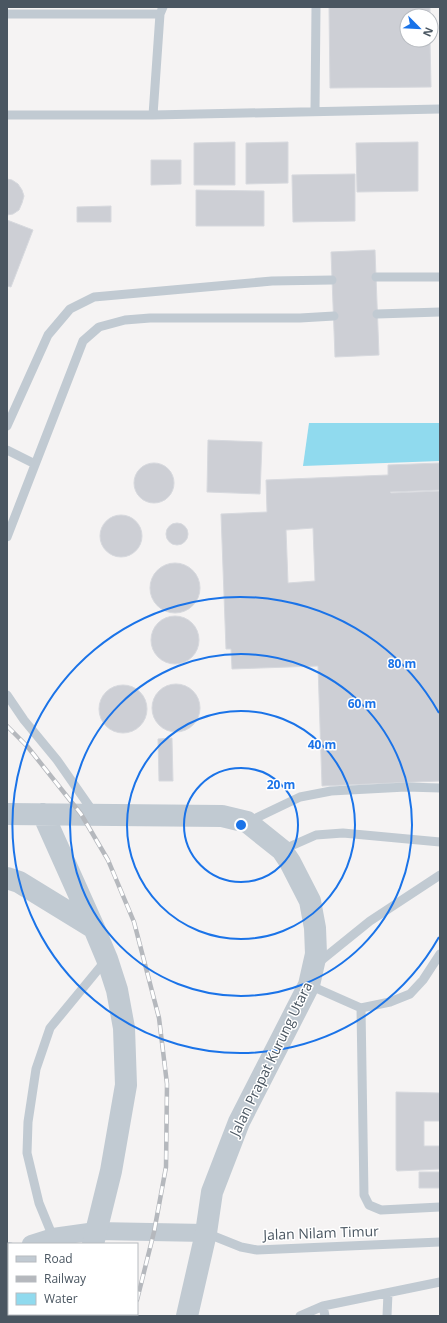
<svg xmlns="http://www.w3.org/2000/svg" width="447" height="1323" font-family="'Open Sans',sans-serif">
<rect width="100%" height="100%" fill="#f5f3f3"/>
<!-- water -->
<path fill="#90daee" d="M309 423H440V461L303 466Z"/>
<!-- building -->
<path fill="#cdcfd5" stroke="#d7d9de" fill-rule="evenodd" d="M329 7H430V16H407V40H430L431 87 330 88Z
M235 142V185H194V143Z
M288 142V183L246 184V143Z
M418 142V191L357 192 356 143Z
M151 160H181V184L151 185Z
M355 174V221L293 222 292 175Z
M7 179 12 180 18 184 22 190 24 196 22 203 19 210 13 214 7 215Z
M196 190 264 191V226H196Z
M111 206V222H77V207Z
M7 220 33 230 11 287 7 286Z
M375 250 379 355 335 357 331 252Z
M208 440 262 442 260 494 207 492Z
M134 483a20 20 0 1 1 40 0a20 20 0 1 1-40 0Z
M440 463V490L390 492 391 493 440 491V781L322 786 318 666 232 669 231 649H226L221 514 267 512 266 480 388 475V465ZM313 528 315 581 288 583 286 530Z
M100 536a21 21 0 1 1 42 0a21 21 0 1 1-42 0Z
M166 534a11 11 0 1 1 22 0a11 11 0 1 1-22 0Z
M150 588a25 25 0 1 1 50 0a25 25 0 1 1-50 0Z
M151 640a24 24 0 1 1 48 0a24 24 0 1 1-48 0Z
M152 708a24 24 0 1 1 48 0a24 24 0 1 1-48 0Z
M99 709a24 24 0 1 1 48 0a24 24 0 1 1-48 0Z
M172 738 173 781H159L158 739Z
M396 1092 440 1093V1121H424V1146H440V1169L397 1171V1170H396Z
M419 1172H440V1188H419Z"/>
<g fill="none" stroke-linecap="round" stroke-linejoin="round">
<!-- service -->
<path stroke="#c1cad2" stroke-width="9" d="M7 14H160
M315 111 316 7
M7 115H153L440 109
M153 115 160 14 163 7
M376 277H440
M377 314 440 312
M7 426 48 335 70 309 94 297 272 281 332 280
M7 450 35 464
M7 537 83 341 99 327 125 320 150 318H300L334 316
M7 695 24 720 57 760 94 813
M248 822 300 797 331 791 406 787 440 788
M282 850 316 835 343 833 440 842
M318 963 370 921 440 875
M309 985 361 1008 390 1002 410 994 423 980 440 954
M361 1008 364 1195 369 1205 381 1210 440 1207
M206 1233 241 1247 257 1250 440 1242
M53 1237 39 1203 27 1153 28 1122 36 1069 50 1028 106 960
M323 1306 325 1316
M300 1316 323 1306 440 1282
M387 1316 388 1293"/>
<!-- minor -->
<path stroke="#c1cad2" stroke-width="18" d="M31 1244 53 1237 96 1231 206 1233
M7 1252 9 1251"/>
<!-- tertiary -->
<path stroke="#c1cad2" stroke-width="22" d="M7 814 222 816 247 822 282 850 290 862 310 901 315 928 316 954 309 985 239 1122 212 1192 206 1233 187 1316
M43 814 94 928
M7 878 19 882 94 928 107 959 117 990 124 1028 126 1085 111 1171 93 1244
M75 1316V1314"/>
<defs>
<path id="rail" d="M7 726 27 746 81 814 108 860 134 922 159 1018 167 1084 166 1167 154 1232 137 1300
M133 1316 134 1314"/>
</defs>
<!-- rail casing -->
<use href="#rail" stroke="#b5b8bd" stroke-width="4.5"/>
<!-- rail -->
<use href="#rail" stroke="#fff" stroke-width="3" stroke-dasharray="9" stroke-linecap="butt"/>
</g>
<!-- distance rings -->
<g fill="none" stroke="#1a73e8" stroke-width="2">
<circle cx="241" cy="825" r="57"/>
<circle cx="241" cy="825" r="114"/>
<circle cx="241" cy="825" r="171"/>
<path d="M439 937A228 228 0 1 1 439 713"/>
</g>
<g text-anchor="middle" stroke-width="3" stroke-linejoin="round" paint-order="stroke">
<!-- street labels -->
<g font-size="14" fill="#4a5661" stroke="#fff">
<text transform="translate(271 1059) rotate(-64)" y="5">Jalan Prapat Kurung Utara</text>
<text transform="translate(321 1233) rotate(-2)" y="5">Jalan Nilam Timur</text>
</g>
</g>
<circle cx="241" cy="825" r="6" fill="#1a73e8" stroke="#fff" stroke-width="2"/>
<g font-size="12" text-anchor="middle" font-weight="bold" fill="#1a73e8" stroke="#fff" stroke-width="3" stroke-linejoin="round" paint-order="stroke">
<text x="402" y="668">80 m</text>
<text x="362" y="708">60 m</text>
<text x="322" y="749">40 m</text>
<text x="281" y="789">20 m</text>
</g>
<!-- border -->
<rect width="447" height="1323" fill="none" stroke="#4a5661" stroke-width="16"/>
<!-- legend -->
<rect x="8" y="1243" width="130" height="72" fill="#ffffff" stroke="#b7bbc0"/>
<rect x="16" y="1256" width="20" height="6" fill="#c1cad2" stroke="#b7bbc0"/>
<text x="44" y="1263" font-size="12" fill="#4a5661">Road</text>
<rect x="16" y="1276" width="20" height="6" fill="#b5b8bd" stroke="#b7bbc0"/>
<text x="44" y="1283" font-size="12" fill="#4a5661">Railway</text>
<rect x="16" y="1293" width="20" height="12" fill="#90daee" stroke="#b7bbc0"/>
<text x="44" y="1303" font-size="12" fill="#4a5661">Water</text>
<!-- north arrow -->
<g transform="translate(419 28) rotate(114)"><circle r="19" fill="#ffffff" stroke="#b7bbc0"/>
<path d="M0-3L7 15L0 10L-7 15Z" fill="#1a73e8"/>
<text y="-6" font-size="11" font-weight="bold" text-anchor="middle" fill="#4a5661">N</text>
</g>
</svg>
